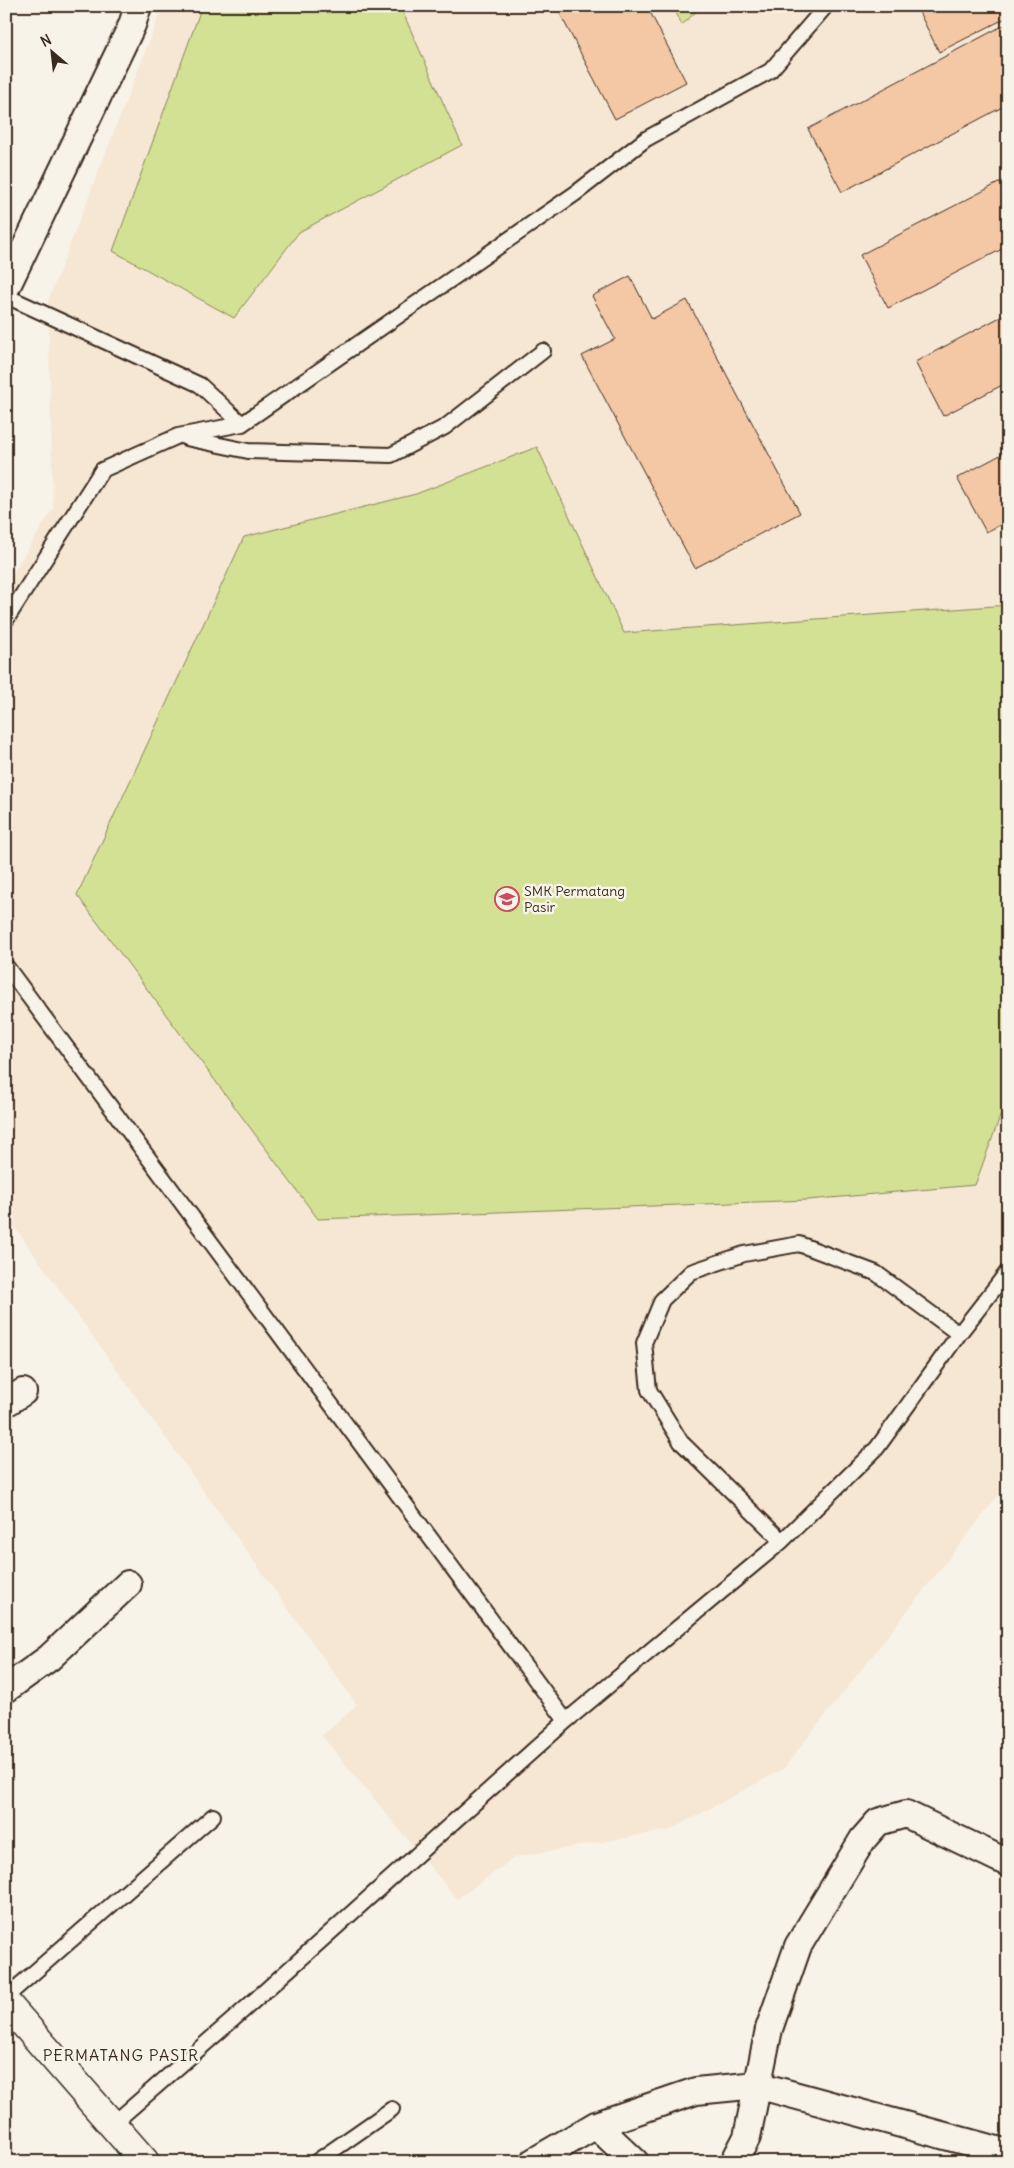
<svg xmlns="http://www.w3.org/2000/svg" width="1014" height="2168" font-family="Delius,sans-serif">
<rect width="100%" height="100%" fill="#f7f3e8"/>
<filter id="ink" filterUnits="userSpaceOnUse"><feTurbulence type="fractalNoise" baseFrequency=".02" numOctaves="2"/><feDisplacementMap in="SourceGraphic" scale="10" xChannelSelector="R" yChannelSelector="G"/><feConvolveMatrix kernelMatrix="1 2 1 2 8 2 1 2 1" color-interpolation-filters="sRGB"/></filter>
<g filter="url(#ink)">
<!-- built -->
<path fill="#f6e6d4" d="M163 6H1008V1483L783 1769 670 1830 515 1857 457 1899 322 1736 357 1705 6 1215V584L53 509 48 301Z"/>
<!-- green -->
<path fill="#d3e194" stroke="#878659" d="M202 6H400L462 145 299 232 234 318 113 251Z
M673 6H702L682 25Z
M537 447 624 633 1008 605V1095L975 1185 808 1200 318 1219 77 895 244 537 416 494Z"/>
<!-- building -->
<path fill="#f5c8a5" stroke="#3b2a1e" d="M556 6H647L686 82 615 119Z
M916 6H1008V17L939 52Z
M1008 23V104L842 192 808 129Z
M1008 178V246L888 308 860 255Z
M630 276 652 319 687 300 800 513 695 568 582 356 615 339 592 296Z
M1008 313V382L943 416 915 362Z
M1008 451V521L986 532 957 478Z"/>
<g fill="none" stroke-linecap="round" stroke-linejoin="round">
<defs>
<path id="lane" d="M6 296 200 385 242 424
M186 438 248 451 391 455 445 427 543 351
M6 620 102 470 178 436 242 424 576 193 646 139 770 71 826 6
M6 966 566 1721
M782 1541 681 1442 649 1390 644 1343 662 1300 691 1272 744 1254 799 1244 876 1273 959 1334
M6 1997 213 1816
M114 2123 237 2016 566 1721 782 1541 877 1448 959 1334 1008 1271
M316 2162 392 2109"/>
<path id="street" d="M6 288 132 25 138 6
M6 1403 23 1392
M6 1689 49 1658 128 1584
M596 2125 635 2162
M533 2162 596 2125 696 2091 757 2085 1008 2153
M734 2162 747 2137 769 2029 798 1946 863 1839 878 1822 906 1814 1008 1863"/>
<path id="secondary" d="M6 2003 145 2162"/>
</defs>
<!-- lane casing -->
<use href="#lane" stroke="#3b2a1e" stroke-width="18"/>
<!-- street casing -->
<use href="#street" stroke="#3b2a1e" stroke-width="30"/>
<!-- secondary casing -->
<use href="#secondary" stroke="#3b2a1e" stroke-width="31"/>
<!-- lane -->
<use href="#lane" stroke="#f7f3e8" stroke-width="14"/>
<!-- street -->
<use href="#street" stroke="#f7f3e8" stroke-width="26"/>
<!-- secondary -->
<use href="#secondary" stroke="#f7f3e8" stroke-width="28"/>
</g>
</g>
<!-- icons -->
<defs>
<symbol id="school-ring" viewBox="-11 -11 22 22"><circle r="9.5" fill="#f7f3e8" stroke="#d1495b" stroke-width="1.5"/><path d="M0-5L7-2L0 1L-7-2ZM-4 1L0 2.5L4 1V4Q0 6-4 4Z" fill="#d1495b"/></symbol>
</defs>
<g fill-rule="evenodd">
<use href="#school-ring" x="493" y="885" width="28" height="28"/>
</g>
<g text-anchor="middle" stroke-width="5" stroke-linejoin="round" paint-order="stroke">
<!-- poi labels -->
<g font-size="14" fill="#3b2a1e" stroke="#f7f3e8" text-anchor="start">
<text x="524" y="896">SMK Permatang<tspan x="524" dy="16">Pasir</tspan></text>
</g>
<!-- quarter labels -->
<g font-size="16" letter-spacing="1" fill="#3b2a1e" stroke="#f7f3e8">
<text x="121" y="2061">PERMATANG PASIR</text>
</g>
</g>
<!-- margin -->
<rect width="1014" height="2168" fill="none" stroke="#f7f3e8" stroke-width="25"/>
<rect x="12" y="12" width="989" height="2143" fill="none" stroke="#3b2a1e" stroke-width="2" filter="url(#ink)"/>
<!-- north arrow -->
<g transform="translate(52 52) rotate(332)" stroke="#f7f3e8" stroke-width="4" paint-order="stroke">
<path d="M0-4L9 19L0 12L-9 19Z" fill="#3b2a1e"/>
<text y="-8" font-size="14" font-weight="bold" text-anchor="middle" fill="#3b2a1e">N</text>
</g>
</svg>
